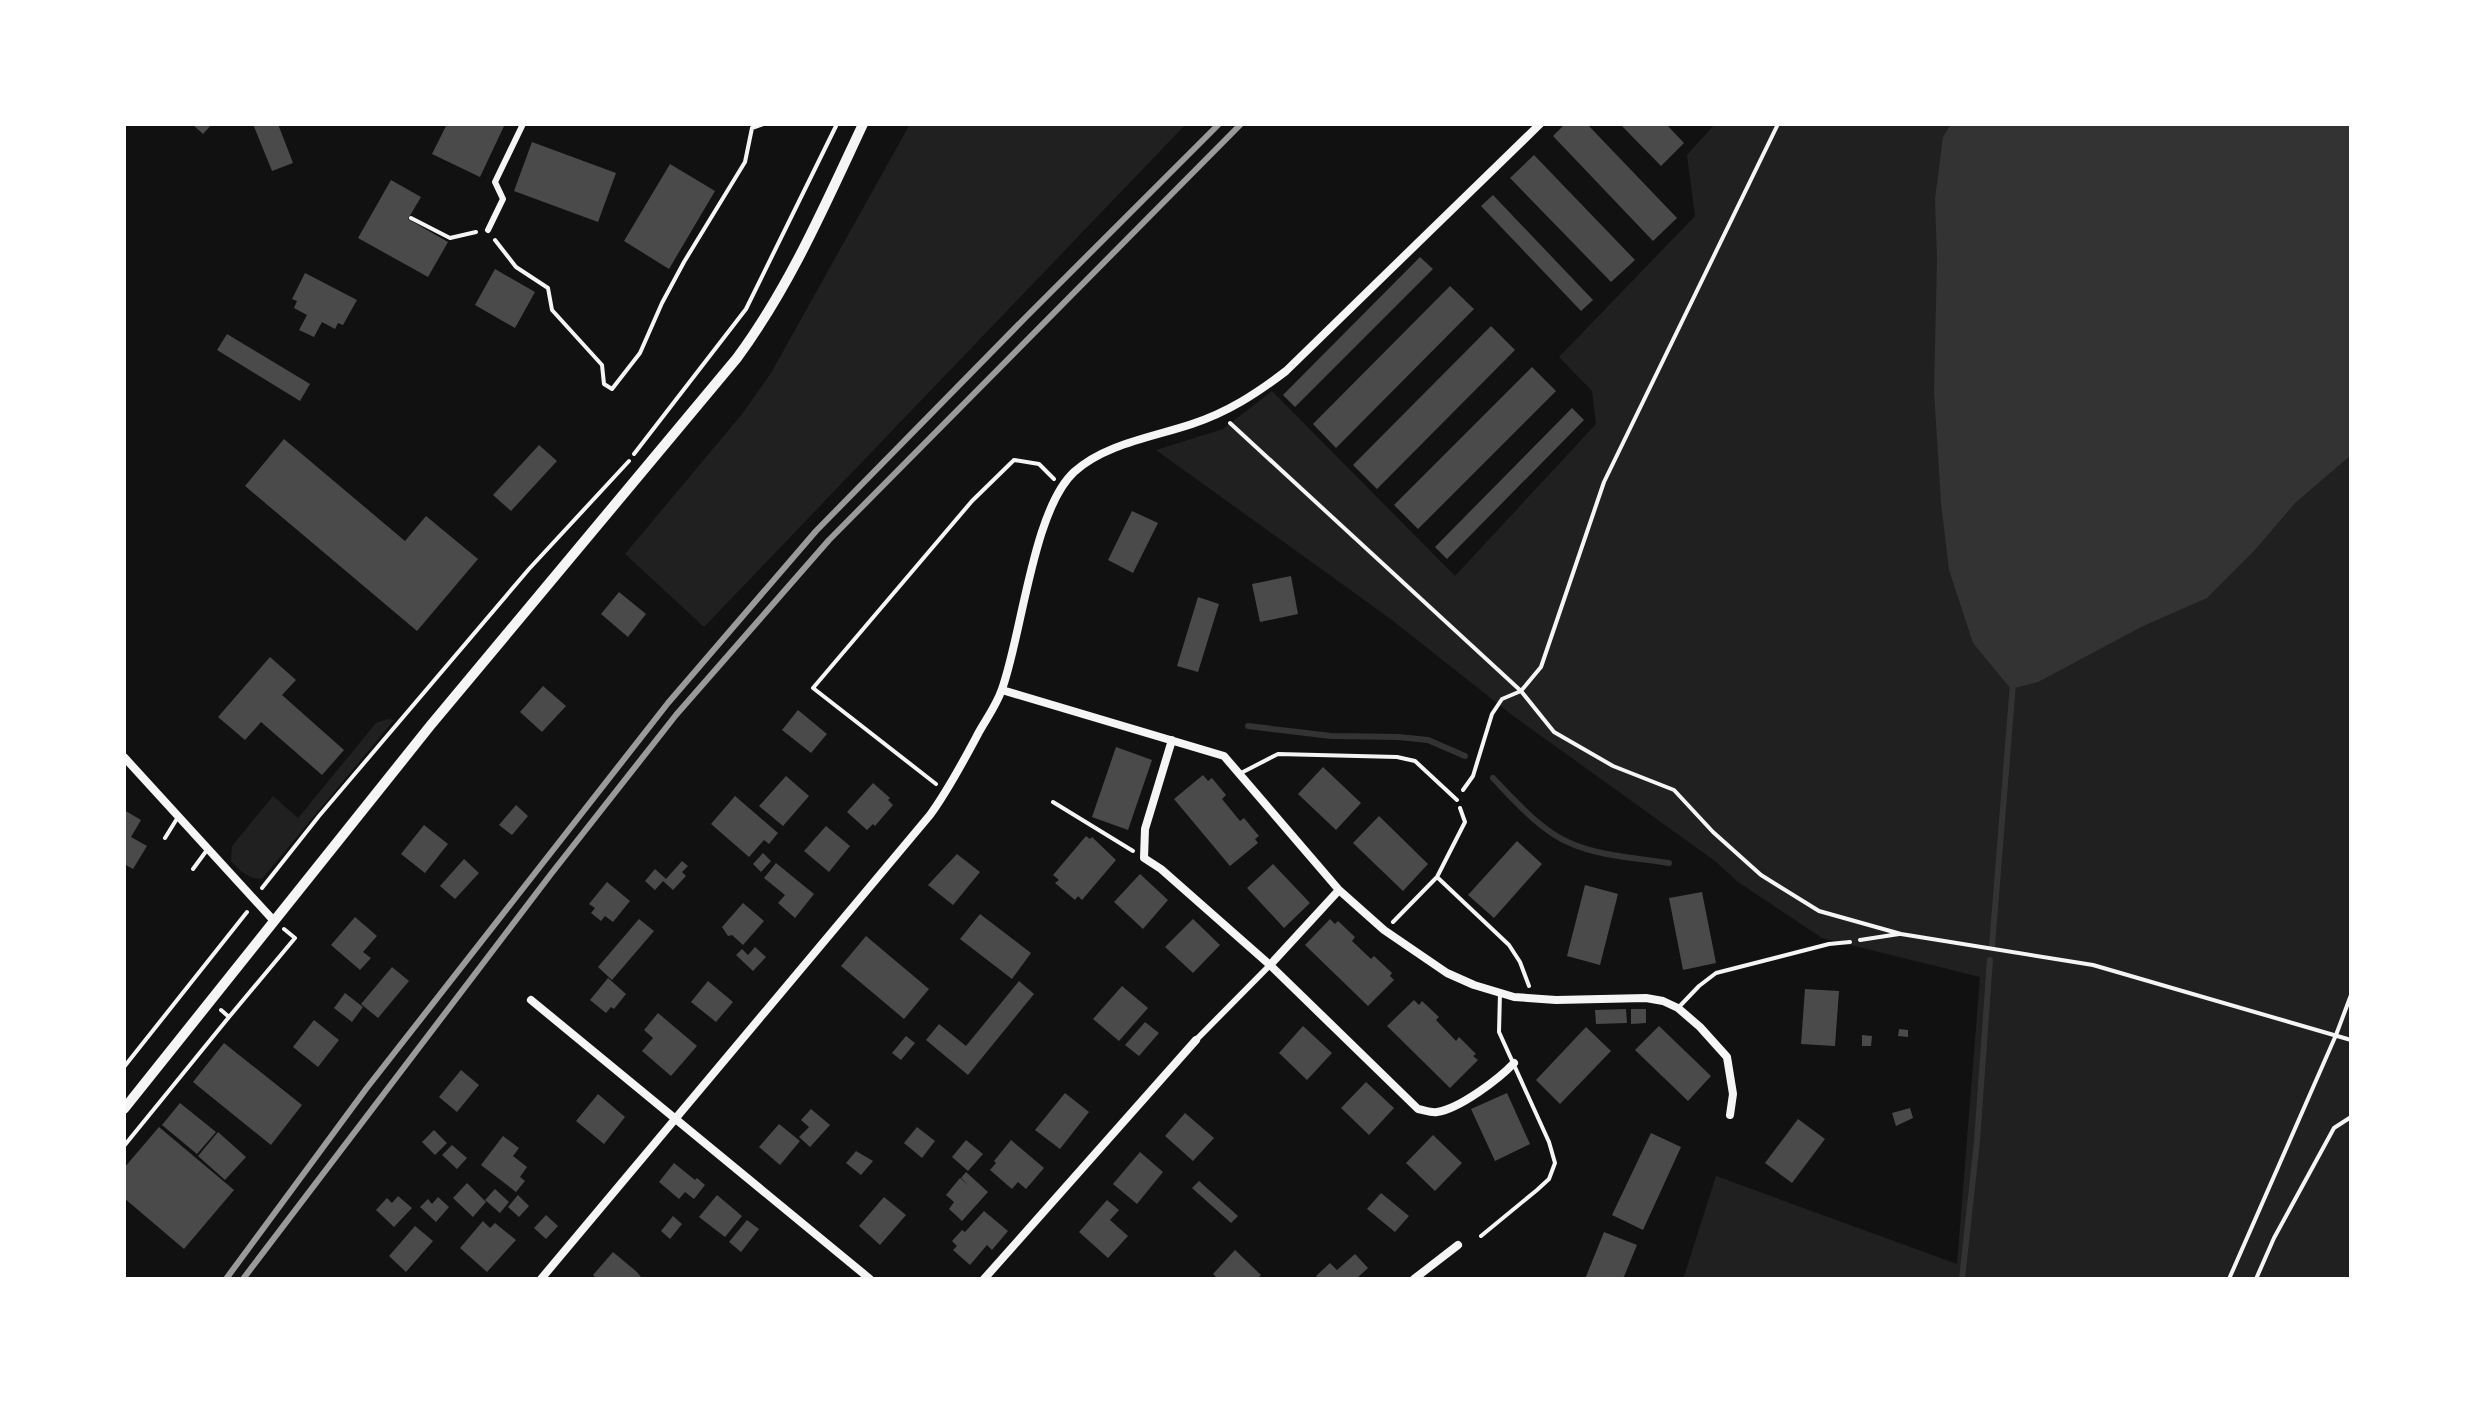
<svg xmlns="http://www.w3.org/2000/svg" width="2475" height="1403" font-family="'Exo 2',sans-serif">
<rect width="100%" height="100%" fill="#111"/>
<!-- green -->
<path fill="#202020" d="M910 124H1186L704 627 625 554 742 414 771 373Z
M1715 124H2351V1279H1683L1716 1176 1957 1264 1980 977 1822 938 1738 882 1715 861 1512 715 1392 620 1156 450 1223 429 1272 391 1455 576 1596 424 1592 391 1559 357 1695 216 1687 155Z
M388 719 394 720 262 879C248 879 240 871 231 861L232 846 273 796 298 818 376 723Z"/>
<!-- water -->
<path fill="#333" d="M1951 124H2351V455L2295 503 2254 551 2207 598 2143 626 2038 682 2011 689 1973 643 1949 570 1941 503 1934 392 1937 259 1935 199 1943 137Z"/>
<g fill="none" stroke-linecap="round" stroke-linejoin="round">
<!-- stream -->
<path stroke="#333" stroke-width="6" d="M1248 726 1331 736 1398 737 1428 740 1465 756
M1493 778C1514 800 1541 831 1570 843 1598 856 1638 858 1669 863
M1992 946 2013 683
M1962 1279 1977 1141 1990 960"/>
</g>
<!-- building -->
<path fill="#4a4a4a" d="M192 124H212L203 134Z
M253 124H278L293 163 272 171Z
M447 124H505L480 177 432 154Z
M1565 124H1587L1677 218 1653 241 1553 136Z
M1620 124H1666L1684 143 1661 166Z
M532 142 616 173 598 222 514 191Z
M1534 155 1635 260 1611 282 1510 178Z
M670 164 715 191 669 269 624 241Z
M391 180 421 197 408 219 448 242 428 277 358 238Z
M1493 195 1593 300 1581 311 1481 206Z
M1420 257 1433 269 1295 407 1283 395Z
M495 269 535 292 515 328 475 305Z
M305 273 357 300 343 325 338 323 335 329 322 322 314 337 299 330 307 315 294 308 297 301 292 299Z
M1450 286 1474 309 1336 448 1313 424Z
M1491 326 1515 350 1377 489 1353 465Z
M227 334 310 384 300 401 217 350Z
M1532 367 1556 391 1418 529 1394 505Z
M1572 408 1584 420 1447 559 1435 547Z
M284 439 405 541 426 516 478 559 417 631 245 486Z
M539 445 557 461 511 511 493 495Z
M1132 511 1158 523 1133 573 1108 560Z
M1291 576 1298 614 1260 622 1252 584Z
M619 592 646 614 628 637 601 614Z
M1198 597 1219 604 1198 672 1177 666Z
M270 657 296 680 282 695 344 750 322 775 261 722 245 740 218 717Z
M543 686 566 706 542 732 520 712Z
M798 710 827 734 811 753 782 730Z
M1116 747 1152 760 1128 830 1092 817Z
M1323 767 1361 803 1336 830 1298 794Z
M1203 775 1208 781 1212 778 1226 795 1222 799 1240 821 1244 818 1259 836 1255 839 1258 843 1230 866 1174 799Z
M786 776 809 796 783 826 759 806Z
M873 783 890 798 888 800 893 805 875 826 873 824 867 830 847 812Z
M735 796 778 833 769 844 764 840 749 857 711 824Z
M516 805 528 816 512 835 499 825Z
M124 810 141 820 131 837 147 846 133 869 124 864Z
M1379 816 1428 864 1403 891 1353 843Z
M424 825 448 844 425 873 401 854Z
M826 826 850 846 829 872 804 851Z
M1086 836 1090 839 1092 837 1116 860 1082 900 1078 896 1075 900 1055 883 1059 880 1053 875Z
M1517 841 1542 864 1494 918 1468 895Z
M763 853 771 861 761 872 753 864Z
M957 854 980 872 953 905 928 885Z
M464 859 479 873 455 899 440 886Z
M682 861 688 866 682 872 686 876 673 890 663 881 655 890 645 881 655 869 666 879Z
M776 863 814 894 795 918 778 903 785 895 764 878Z
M1273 864 1310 903 1284 928 1247 888Z
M1140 874 1168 900 1143 929 1114 902Z
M607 882 630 901 613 922 605 916 601 921 591 913 595 908 589 904Z
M1585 885 1618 894 1600 965 1567 956Z
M1702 892 1716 963 1683 970 1669 898Z
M743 903 764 921 743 945 732 935 728 936 722 927Z
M980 914 1031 953 1012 979 960 939Z
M355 917 377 936 363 952 371 958 360 970 331 945Z
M639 919 654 931 612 980 598 967Z
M1193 919 1220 945 1193 973 1165 947Z
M1330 919 1335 924 1338 921 1355 937 1352 941 1371 959 1374 956 1392 973 1390 976 1394 980 1368 1006 1305 945Z
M866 936 929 989 904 1019 841 966Z
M755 947 766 957 753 971 736 955 742 949 748 955Z
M392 967 409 981 378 1018 361 1004Z
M608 978 626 994 614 1009 611 1007 606 1013 590 1000Z
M708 981 733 1002 716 1022 691 1002Z
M1019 981 1034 994 968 1075 926 1040 939 1024 966 1046Z
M1122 986 1148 1008 1119 1041 1093 1019Z
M1805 989 1839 991 1835 1046 1801 1044Z
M345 993 363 1007 352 1022 334 1008Z
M1414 1000 1419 1005 1422 1001 1439 1017 1436 1020 1456 1041 1459 1037 1476 1054 1473 1056 1478 1060 1450 1088 1387 1026Z
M1626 1009 1627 1023 1596 1024 1595 1010Z
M1631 1009H1646V1023L1631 1024Z
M658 1013 697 1046 671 1076 642 1051 653 1038 644 1030Z
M314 1020 339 1040 318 1067 293 1047Z
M1145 1022 1159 1033 1139 1056 1125 1045Z
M1303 1026 1332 1053 1307 1080 1279 1053Z
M1659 1026 1711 1076 1688 1101 1635 1050Z
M1586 1027 1611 1051 1560 1104 1536 1080Z
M1899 1029 1908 1030V1037L1898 1036Z
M1862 1035 1872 1036 1871 1046H1862Z
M906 1036 915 1043 901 1060 892 1053Z
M224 1043 302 1105 271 1145 193 1082Z
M461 1070 479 1085 457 1112 439 1097Z
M1366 1082 1394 1108 1369 1135 1341 1108Z
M1065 1093 1089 1112 1060 1149 1035 1130Z
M1507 1093 1530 1144 1495 1161 1471 1109Z
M598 1094 625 1117 604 1144 576 1121Z
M180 1103 216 1132 197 1154 162 1125Z
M1910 1108 1913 1118 1896 1126 1892 1113Z
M811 1109 830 1125 810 1147 799 1137 809 1127 801 1120Z
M1185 1113 1214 1138 1193 1161 1165 1136Z
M1798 1119 1825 1139 1792 1183 1765 1163Z
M779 1124 800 1141 780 1165 759 1147Z
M159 1127 234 1190 184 1249 124 1198V1168Z
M917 1127 935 1141 922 1158 904 1143Z
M434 1130 447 1143 435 1155 422 1142Z
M218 1132 246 1157 225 1180 198 1156Z
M1651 1133 1681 1147 1643 1230 1612 1215Z
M1433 1135 1462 1163 1435 1191 1406 1163Z
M503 1136 519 1148 513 1156 527 1167 520 1177 525 1181 516 1192 481 1165Z
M966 1140 983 1154 968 1171 952 1157Z
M1011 1140 1044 1168 1026 1189 1018 1182 1012 1189 990 1170 996 1163 994 1161Z
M452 1145 467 1158 457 1169 442 1155Z
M856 1151 873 1161 861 1175 846 1163Z
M1140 1152 1163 1172 1137 1204 1113 1184Z
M674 1163 695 1180 697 1178 705 1185 694 1199 685 1192 679 1199 659 1182Z
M966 1172 988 1192 962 1221 949 1209 954 1202 946 1195 960 1178 969 1186 961 1178Z
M1199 1181 1238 1216 1231 1223 1192 1188Z
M467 1183 486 1202 473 1217 453 1198Z
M495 1189 509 1202 500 1213 485 1200Z
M1381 1193 1409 1216 1395 1232 1367 1209Z
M518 1195 529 1206 519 1217 508 1207Z
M717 1195 742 1216 725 1237 699 1217Z
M398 1196 412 1208 394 1227 376 1210 387 1198 392 1203Z
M438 1197 449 1207 436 1222 420 1207 428 1199 432 1204Z
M884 1197 906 1215 880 1245 859 1226Z
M1107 1200 1119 1210 1110 1220 1128 1236 1108 1258 1079 1232Z
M984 1211 1008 1231 992 1250 987 1245 970 1265 953 1250 957 1246 952 1241 962 1230 965 1232Z
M546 1215 558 1226 546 1239 534 1228Z
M673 1216 682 1224 670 1239 661 1231Z
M747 1220 759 1229 741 1252 729 1242Z
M483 1221 490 1228 495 1223 516 1240 487 1272 460 1248Z
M415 1226 433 1241 406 1272 389 1256Z
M1604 1232 1637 1245 1623 1279H1585Z
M1235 1250 1261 1275 1257 1279H1218L1213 1274Z
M613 1252 637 1272 641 1277 639 1279H597L593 1275Z
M1355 1254 1368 1268 1356 1279H1319L1316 1276 1330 1263 1337 1270Z"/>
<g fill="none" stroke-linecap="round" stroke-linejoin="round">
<!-- path -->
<path stroke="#f5f5f5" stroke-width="4" d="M411 218 450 238 476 232
M495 240 516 267 548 288 552 310 602 365 604 384 612 389 640 353 662 303 684 262 745 162 752 128 763 124
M1230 423 1521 691 1554 732 1613 766 1674 790 1713 832 1761 875 1819 911 1901 934 2093 965 2351 1040
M634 454 746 309 837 124
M936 784 813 688 972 501 1014 460 1039 464 1054 479
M1463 790 1473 776 1492 714 1502 699 1521 691 1541 667 1604 482 1778 124
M1053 802 1133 851
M1437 877 1509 945 1520 962 1529 986
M262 888 319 816 529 569 629 461
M1393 922 1437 877 1465 822 1460 808
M1860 940 1899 934
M229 1017 295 938 284 929
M124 1067 247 912
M124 1146 229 1017 221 1010
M2229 1279 2336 1035 2351 995
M2256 1279 2274 1238 2334 1128 2351 1117"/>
<!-- service -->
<path stroke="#f5f5f5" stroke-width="4" d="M1241 773 1278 754 1397 757 1415 761 1457 800
M165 838 178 817
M193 869 207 850
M1678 1008 1699 986 1716 973 1829 944 1850 942
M1481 1236 1537 1190 1549 1179 1555 1163 1549 1142 1499 1032 1500 993"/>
<!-- pedestrian -->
<path stroke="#f5f5f5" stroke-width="6" d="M488 230 503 199 495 182 523 124
M1196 1040 1270 965"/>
<!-- minor -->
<path stroke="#f5f5f5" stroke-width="8" d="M1002 690 1224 756 1339 890 1384 930 1447 973 1474 985 1514 997 1556 1000 1646 998 1663 1001 1678 1008 1700 1027 1727 1057 1733 1094 1730 1115
M1172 740 1145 829 1144 858 1161 869 1270 965 1418 1109C1424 1110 1431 1113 1437 1112 1459 1109 1499 1079 1514 1063
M124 757 274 921
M1270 965 1339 890
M531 1000 870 1279
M541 1279 930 815C949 789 964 760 979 732 987 718 997 704 1002 689 1022 634 1033 510 1074 472 1105 444 1153 437 1192 424 1228 412 1256 394 1286 371L1540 124
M984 1279 1196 1040
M1414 1279 1458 1245"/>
<!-- tertiary -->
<path stroke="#f5f5f5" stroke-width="10" d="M124 1109 430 726 737 358C790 286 825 205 863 124"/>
<!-- rail -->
<path stroke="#9a9a9a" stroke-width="6" d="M226 1279 366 1089 668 703 816 531 1026 317 1219 124
M243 1279 551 874 676 715 829 540 1241 124"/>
</g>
<!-- border -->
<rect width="2475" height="1403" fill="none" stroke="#ffffff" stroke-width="252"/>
</svg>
